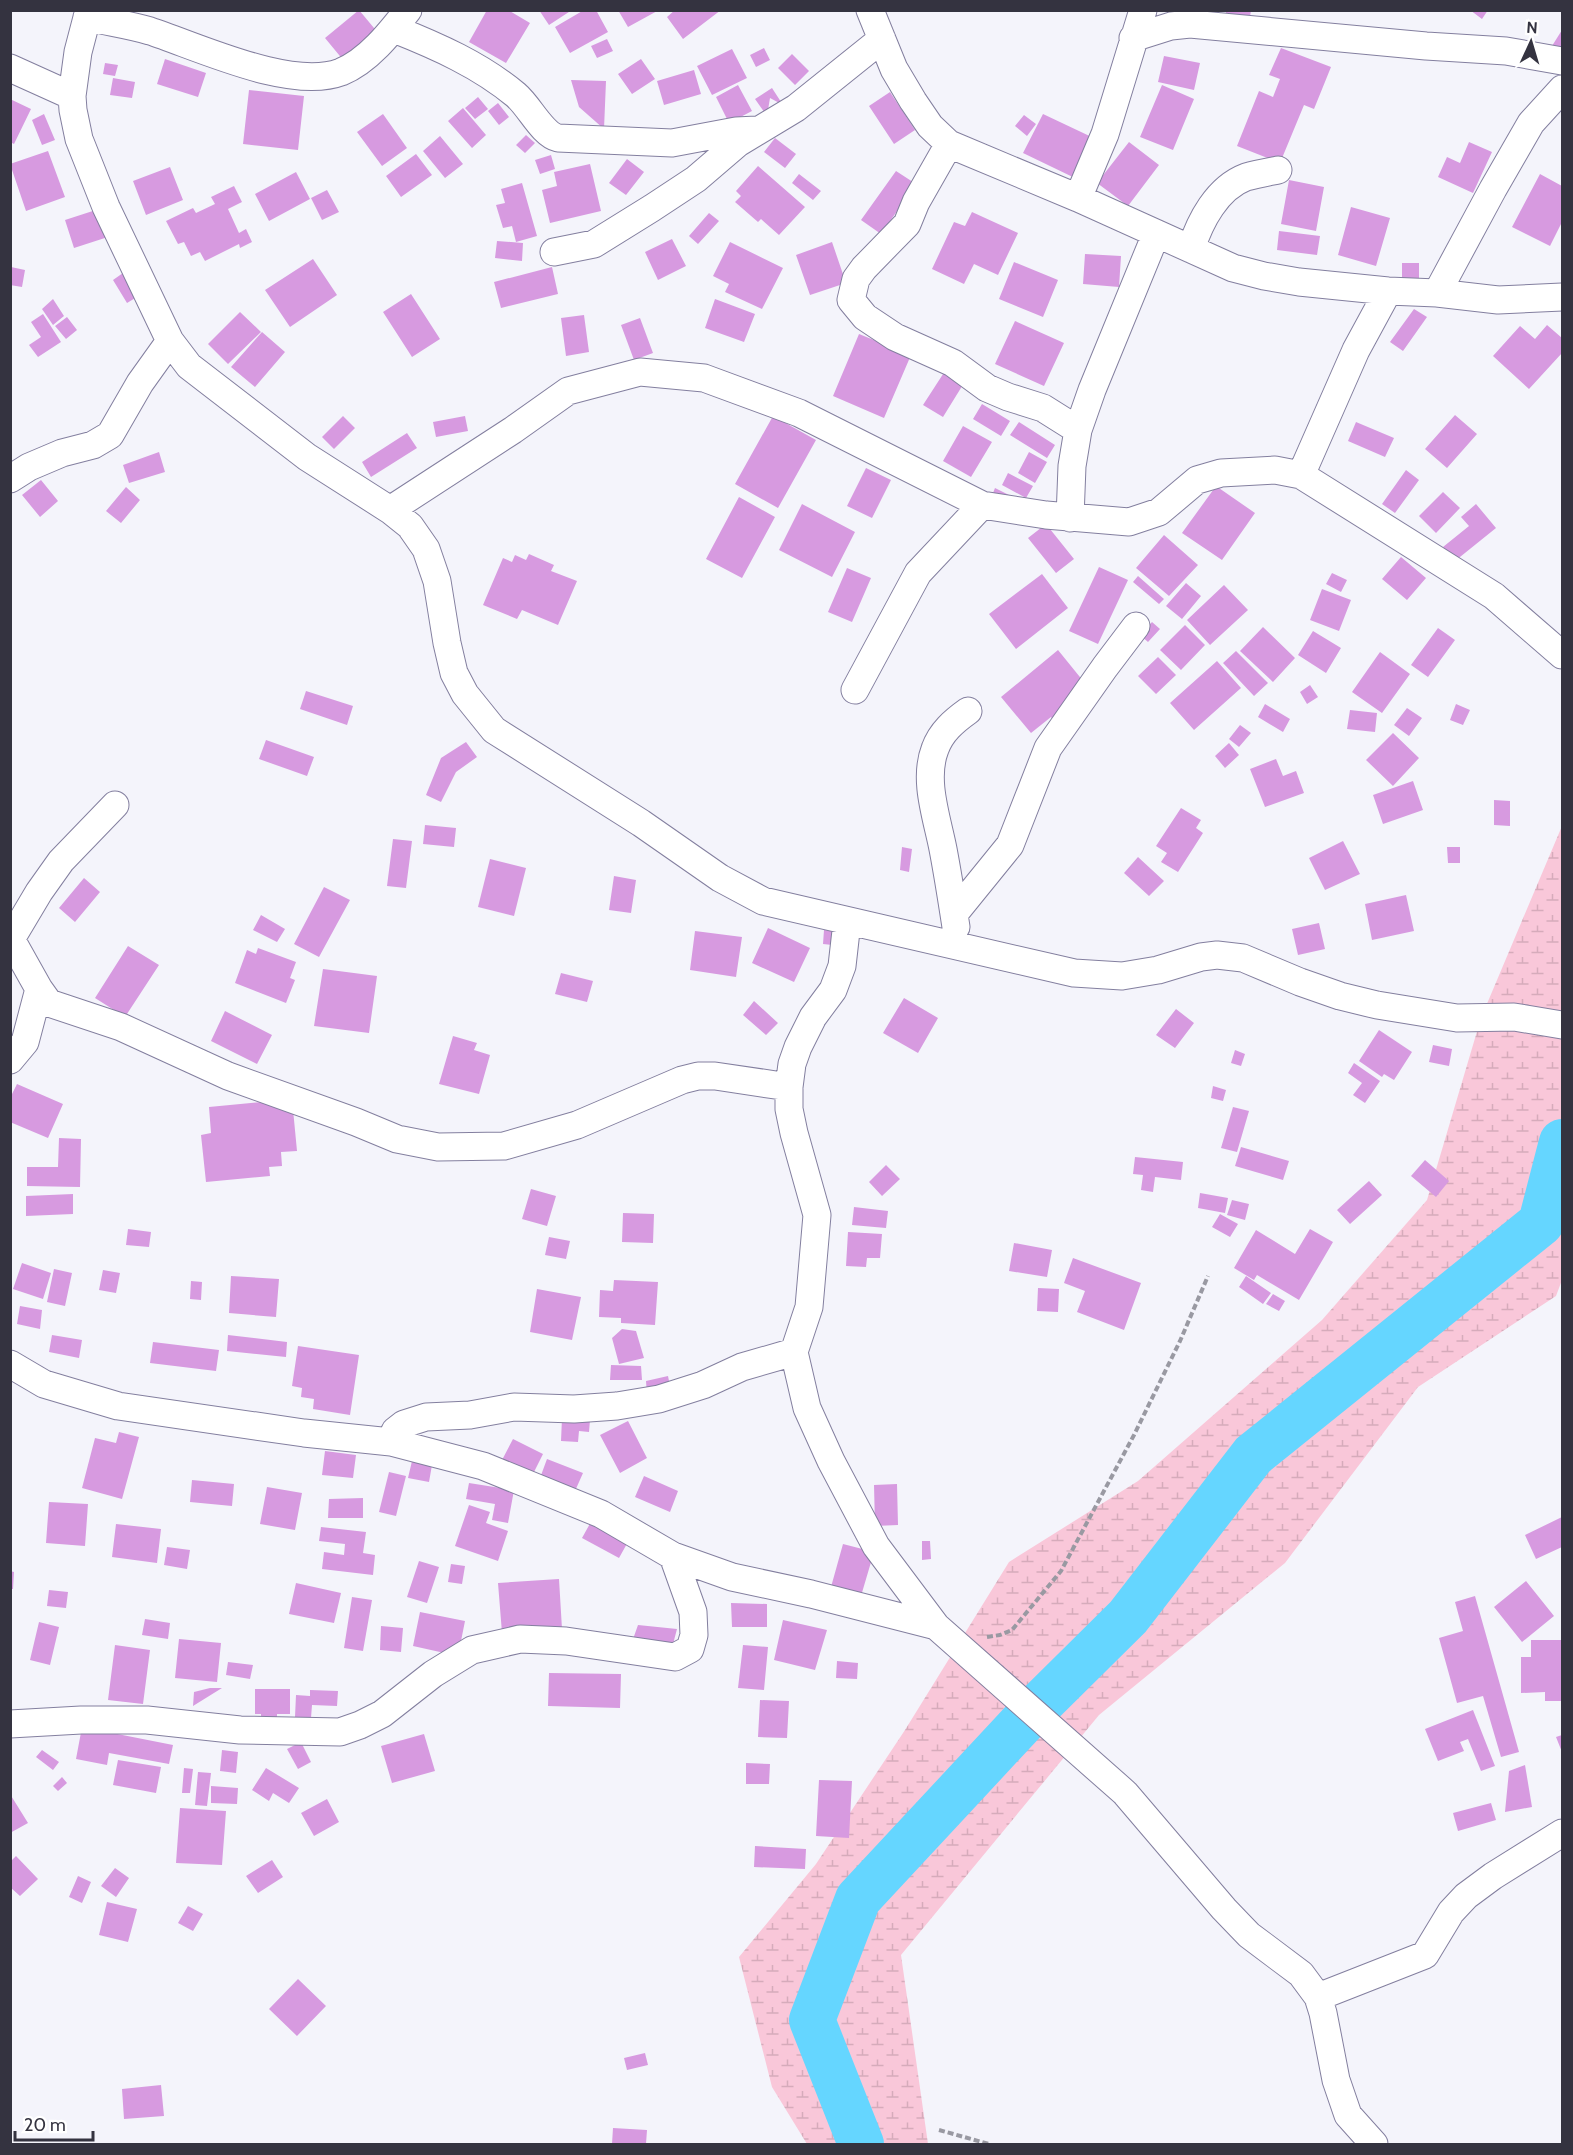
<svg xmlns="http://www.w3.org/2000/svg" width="1573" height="2155" font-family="Cabin,sans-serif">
<defs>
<pattern id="wetland-marsh" width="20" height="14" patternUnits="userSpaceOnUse" patternTransform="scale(1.5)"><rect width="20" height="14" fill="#f9c7d9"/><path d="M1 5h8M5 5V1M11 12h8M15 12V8" fill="none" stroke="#d6abbb"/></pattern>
</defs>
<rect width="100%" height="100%" fill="#f4f4fb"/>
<!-- wetland -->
<path fill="url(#wetland-marsh)" d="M1562 826V1280L1556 1296 1418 1387 1285 1563 1099 1715 901 1955 928 2144H807L772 2087 739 1957 816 1864 905 1730 1009 1562 1138 1481 1322 1320 1427 1200 1481 1018Z"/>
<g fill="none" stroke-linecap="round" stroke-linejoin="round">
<!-- river -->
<path stroke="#65d6ff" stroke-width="46" d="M861 2144 812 2020 858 1899 1033 1711 1128 1617 1253 1455 1541 1223 1562 1142"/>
</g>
<!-- building -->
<path fill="#d79ae0" d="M359 10 379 34 344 61 325 38Z
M487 10H508L530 23 506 63 469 42Z
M539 10H572L549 25Z
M584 10H596L608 32 570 53 555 27Z
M618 10H659L628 27Z
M675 10H721L683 39 667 17Z
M1226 10H1251L1250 17 1226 14Z
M1470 10H1488L1482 19Z
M1562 30V53L1552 46Z
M607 39 613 51 597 58 591 46Z
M764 48 770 60 756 67 750 55Z
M1281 48 1331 67 1314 109 1304 105 1280 163 1237 146 1259 91 1273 97 1280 79 1269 75Z
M732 49 747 78 712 95 697 66Z
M792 54 809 71 795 85 778 68Z
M1164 56 1200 63 1194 90 1158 82Z
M165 59 206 73 198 97 157 84Z
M641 59 655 79 632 94 618 74Z
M105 63 118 65 115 76 103 74Z
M694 70 701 94 664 105 657 81Z
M113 78 135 82 132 98 110 95Z
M571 80 606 81 604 129 579 107Z
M738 85 752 111 729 123 716 97Z
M1162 85 1194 99 1173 150 1140 137Z
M772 88 783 105 770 98 767 116 755 99Z
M249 90 304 96 298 150 243 144Z
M890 92 915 130 894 144 869 106Z
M478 97 488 109 475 119 465 108Z
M10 99 31 109 14 144 10 142Z
M498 103 509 117 499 125 488 111Z
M463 108 486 135 472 148 448 121Z
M44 114 55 140 42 145 32 120Z
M383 114 407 148 382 166 357 132Z
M1043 114 1098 140 1079 180 1023 153Z
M1024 115 1036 124 1027 136 1015 126Z
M526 135 535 143 525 153 516 145Z
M440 136 463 164 445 178 423 151Z
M775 138 796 154 785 168 764 152Z
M1129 142 1159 165 1128 206 1097 183Z
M1469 142 1492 152 1473 193 1438 177 1447 157 1460 163Z
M48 151 65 197 26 211 10 164Z
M416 154 432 175 401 197 386 176Z
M551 155 555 169 540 174 535 160Z
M627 159 644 172 626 195 609 183Z
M590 164 601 211 550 223 542 190 557 186 554 172Z
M758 166 805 207 779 235 761 219 758 222 735 202 741 196 736 191Z
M170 167 183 200 146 215 133 181Z
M896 171 916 184 881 234 861 220Z
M296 172 310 199 269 221 255 194Z
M799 174 821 191 813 200 792 183Z
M1540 174 1562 186V222L1550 246 1512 227Z
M1289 180 1324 187 1316 231 1281 224Z
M522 183 537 236 516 242 512 226 503 228 496 205 505 203 501 189Z
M234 186 242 202 228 209 239 233 246 229 252 242 240 248 239 244 205 261 200 252 191 256 184 242 178 244 166 221 193 208 196 213 215 204 211 197Z
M327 190 339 212 322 220 311 198Z
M1351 207 1390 218 1376 266 1338 255Z
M102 208 111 236 74 248 65 220Z
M972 212 1018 233 998 275 974 264 964 284 932 269 954 222 965 226Z
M709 213 719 221 698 244 689 236Z
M1279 231 1320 236 1317 255 1277 250Z
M672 239 686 266 658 280 645 252Z
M497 241 523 243 522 261 495 258Z
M730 242 783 268 762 309 725 292 729 284 713 276Z
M832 242 846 283 810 295 796 255Z
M1085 254 1121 256 1119 287 1083 284Z
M313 259 337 295 290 327 265 290Z
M1014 262 1058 280 1043 317 999 299Z
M1402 263H1419V283L1402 282Z
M11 267 25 270 22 287 10 285Z
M552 267 558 294 501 308 494 282Z
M123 273 137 297 127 303 113 280Z
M411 294 440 339 412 357 383 312Z
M53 299 64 316 53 325 42 309Z
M715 299 755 314 744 342 705 328Z
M1414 309 1427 317 1403 351 1390 342Z
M240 312 261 332 228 364 208 344Z
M43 314 61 342 38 357 29 345 41 337 31 322Z
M584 315 589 352 566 356 561 318Z
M67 317 77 330 66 339 55 326Z
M640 318 653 353 634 360 621 325Z
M1015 321 1064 343 1044 386 995 364Z
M1547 325 1562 338V353L1529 389 1493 356 1520 326 1535 339Z
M262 332 285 352 255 387 231 367Z
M859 334 911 355 884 418 833 396Z
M945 371 964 383 943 417 923 405Z
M982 404 1010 421 1001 436 973 419Z
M1455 415 1477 434 1447 468 1425 449Z
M343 416 355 428 334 449 322 437Z
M465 416 468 431 436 437 433 422Z
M773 416 816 440 778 508 735 484Z
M1019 422 1055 445 1047 458 1010 435Z
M1356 422 1394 438 1385 457 1348 441Z
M963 426 992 442 971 477 943 461Z
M407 433 417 448 371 477 362 462Z
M159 452 165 472 129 483 123 465Z
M1029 452 1047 462 1035 483 1018 473Z
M866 468 891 480 872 518 847 506Z
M1406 470 1419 480 1395 513 1382 504Z
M1008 473 1033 486 1026 498 1002 485Z
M41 480 58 501 40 517 22 495Z
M1216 486 1255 513 1222 560 1182 533Z
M126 487 140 500 121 523 106 511Z
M995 488 1017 499 991 498Z
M1443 492 1460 508 1436 533 1419 516Z
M739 497 775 517 742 578 706 559Z
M802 504 855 532 832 577 779 550Z
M1476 504 1496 528 1455 561 1443 547 1469 526 1461 517Z
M1046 524 1074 559 1056 573 1028 538Z
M1164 535 1198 565 1169 596 1136 568Z
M529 554 554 565 551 571 577 581 558 625 522 610 517 619 483 605 503 558 512 562 515 555 526 560Z
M1401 557 1426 578 1407 600 1382 579Z
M1099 567 1128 580 1098 644 1069 631Z
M847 568 871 578 852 622 828 612Z
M1332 573 1347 580 1341 592 1326 584Z
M1042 574 1068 608 1016 649 989 614Z
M1138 576 1164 599 1159 604 1133 582Z
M1186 583 1201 596 1182 619 1166 606Z
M1224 585 1248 610 1210 645 1187 620Z
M1322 589 1351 600 1339 631 1310 620Z
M1152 622 1160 629 1148 642 1140 635Z
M1185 625 1205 645 1181 670 1160 650Z
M1263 627 1295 658 1273 682 1240 651Z
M1438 628 1455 640 1428 677 1411 665Z
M1313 631 1341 648 1326 673 1298 655Z
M1058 650 1088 687 1056 724 1051 717 1031 733 1001 697Z
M1236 651 1268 683 1254 696 1223 663Z
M1380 652 1410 674 1382 713 1352 692Z
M1158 657 1176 675 1156 694 1138 676Z
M1217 661 1241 688 1194 730 1170 703Z
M1310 685 1318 697 1307 704 1300 692Z
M306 691 353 706 347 725 300 709Z
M1265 704 1290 719 1283 732 1258 717Z
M1456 704 1470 710 1463 725 1450 720Z
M1407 708 1422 718 1409 736 1394 725Z
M1350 710 1377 713 1375 732 1347 729Z
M1240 725 1251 733 1239 747 1229 739Z
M1393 733 1419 758 1393 786 1366 760Z
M266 740 314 757 307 776 259 759Z
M466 742 477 757 456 772 441 802 426 795 441 758Z
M1229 743 1239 755 1225 768 1215 756Z
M1276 759 1283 776 1296 771 1304 793 1265 807 1250 769Z
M1413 781 1423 810 1383 824 1373 795Z
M1494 800 1510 801V826L1494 825Z
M1181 808 1201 820 1196 828 1203 833 1178 872 1161 862 1167 853 1156 846Z
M425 825 456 828 454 847 423 844Z
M393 839 412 841 406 888 387 886Z
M1343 841 1360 874 1325 890 1309 858Z
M902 847 912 849 909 872 900 870Z
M1447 847H1460V863H1448Z
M1138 857 1164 881 1149 896 1124 873Z
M490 859 526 868 514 916 478 907Z
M614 876 636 880 631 913 609 910Z
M84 878 100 892 75 922 59 908Z
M324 887 350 900 319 957 294 944Z
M1406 895 1414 931 1372 940 1365 904Z
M261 915 285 929 277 942 253 930Z
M1319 923 1325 949 1298 955 1292 929Z
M768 928 810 948 794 982 752 963Z
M824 930 843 932 842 946 823 944Z
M695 931 742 937 736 977 690 970Z
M128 946 159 965 125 1017 95 998Z
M258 948 296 962 290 978 295 980 286 1003 235 983 247 950 256 954Z
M323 969 377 976 369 1033 314 1026Z
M561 973 593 981 587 1002 555 994Z
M904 998 938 1018 918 1053 883 1033Z
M754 1001 778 1023 766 1035 743 1015Z
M1176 1009 1194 1023 1175 1048 1156 1035Z
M225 1011 272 1035 257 1064 211 1041Z
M1379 1030 1412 1052 1394 1080 1384 1074 1382 1077 1359 1061Z
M453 1036 477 1043 474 1050 490 1055 479 1094 439 1084Z
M1433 1045 1452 1049 1449 1066 1429 1062Z
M1235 1050 1245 1054 1241 1066 1231 1063Z
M1354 1063 1380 1081 1365 1103 1353 1095 1362 1083 1348 1073Z
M17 1084 63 1104 48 1138 10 1122V1098Z
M1213 1086 1226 1090 1223 1101 1211 1098Z
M292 1099 297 1151 281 1152 282 1166 269 1167 270 1176 206 1182 201 1135 211 1133 209 1107Z
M1233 1107 1249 1111 1237 1152 1221 1148Z
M59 1138 81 1139 80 1187 27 1186V1167H58Z
M1241 1147 1289 1161 1283 1180 1235 1166Z
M1135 1157 1183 1162 1181 1180 1155 1177 1153 1192 1141 1190 1143 1175 1133 1174Z
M1425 1160 1449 1181 1436 1197 1411 1176Z
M886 1165 900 1179 882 1196 869 1182Z
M1369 1181 1382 1195 1350 1224 1337 1210Z
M531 1189 556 1196 547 1226 522 1219Z
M1200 1193 1228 1198 1225 1213 1198 1208Z
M73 1194V1214L26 1216V1196Z
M1232 1200 1249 1204 1245 1220 1227 1215Z
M854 1207 888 1211 886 1228 852 1225Z
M623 1213 654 1214 653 1243 622 1242Z
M1220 1214 1238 1224 1230 1237 1212 1227Z
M128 1229 151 1232 149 1247 126 1245Z
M1310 1229 1333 1242 1299 1300 1257 1275 1254 1280 1234 1268 1256 1230 1295 1254Z
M848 1232 882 1234 880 1258H867L866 1267 846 1266Z
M549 1237 570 1241 566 1259 545 1255Z
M1014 1243 1052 1250 1047 1277 1009 1271Z
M1073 1258 1141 1283 1124 1330 1077 1312 1085 1291 1064 1283Z
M22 1263 51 1273 43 1299 13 1289Z
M54 1269 72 1273 65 1306 47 1302Z
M103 1270 120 1273 116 1293 99 1290Z
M231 1276 279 1279 276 1317 229 1313Z
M1246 1276 1271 1293 1263 1304 1239 1287Z
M614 1280 658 1282 655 1325 621 1323V1318L599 1317 600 1290 613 1291Z
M191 1281 202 1282 201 1300 190 1299Z
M1038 1288 1059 1289 1058 1312 1037 1311Z
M537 1289 581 1297 572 1340 530 1332Z
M1273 1294 1285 1301 1279 1311 1266 1304Z
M20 1306 42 1310 40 1329 17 1324Z
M622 1329 636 1331 644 1358 619 1364 612 1338Z
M52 1335 82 1340 79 1358 49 1352Z
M228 1335 287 1342 286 1357 227 1351Z
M153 1342 219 1350 216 1371 150 1363Z
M298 1346 359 1355 350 1415 313 1409 314 1399 301 1397 302 1388 292 1386Z
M611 1365 641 1366 642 1380H610Z
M668 1376 671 1391 647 1395 646 1381Z
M562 1418 590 1420 589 1432 579 1431 578 1442 561 1441Z
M628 1421 647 1458 620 1473 600 1435Z
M119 1432 139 1437 122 1499 82 1488 95 1438 116 1443Z
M513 1439 543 1454 531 1478 501 1462Z
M325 1451 356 1455 353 1478 322 1475Z
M547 1459 583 1473 575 1491 540 1478Z
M412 1461 432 1465 429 1482 408 1478Z
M389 1472 406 1476 396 1516 379 1512Z
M644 1476 678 1491 670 1512 635 1497Z
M192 1480 234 1484 232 1506 190 1502Z
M469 1483 514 1490 508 1523 492 1520 495 1504 466 1499Z
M897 1484 898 1525 875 1526 874 1485Z
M267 1487 302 1493 295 1530 260 1524Z
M363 1498V1518H328L329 1499Z
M49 1502 88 1504 85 1546 46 1543Z
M469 1505 490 1512 486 1523 508 1531 498 1561 455 1546Z
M1562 1517V1547L1536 1559 1525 1535Z
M592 1520 629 1540 619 1558 582 1538Z
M116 1524 161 1529 157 1563 112 1557Z
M321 1527 366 1532 363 1553 375 1555 373 1575 322 1569 324 1552 344 1555 345 1544 319 1541Z
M922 1541H930L931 1559 922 1560Z
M843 1544 874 1552 861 1596 831 1587Z
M167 1547 190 1550 187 1569 164 1565Z
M419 1561 439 1567 427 1603 407 1597Z
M451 1564 465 1566 462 1584 448 1582Z
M10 1571 14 1572 13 1589H10Z
M559 1579 562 1629 502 1633 498 1583Z
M1526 1581 1554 1616 1522 1642 1494 1607Z
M296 1583 341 1593 334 1623 289 1614Z
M49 1590 68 1592 66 1608 47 1606Z
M1475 1596 1519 1752 1501 1757 1483 1696 1457 1703 1439 1638 1463 1631 1455 1602Z
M352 1597 372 1600 363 1651 344 1648Z
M731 1603 767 1604V1627H732Z
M420 1612 465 1621 458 1656 413 1646Z
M145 1619 170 1623 168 1639 142 1635Z
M783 1620 827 1630 815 1670 774 1660Z
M39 1622 59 1627 50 1665 30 1660Z
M638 1625 677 1629 672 1648 632 1642Z
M381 1626 403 1628 401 1652 380 1650Z
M179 1639 221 1643 217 1682 175 1678Z
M1531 1640H1562V1701H1545V1692L1521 1693V1657H1531Z
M115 1645 150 1650 143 1704 108 1700Z
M743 1645 768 1647 764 1690 738 1688Z
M837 1661 858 1663 857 1679 836 1678Z
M228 1662 253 1665 250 1679 226 1675Z
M549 1673 621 1674 620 1708 548 1706Z
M210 1688H222L193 1706 194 1692Z
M255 1689H290V1714H277V1724H261V1714H255Z
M310 1690 338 1691 337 1706 312 1705 311 1718 295 1717 296 1695 310 1696Z
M760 1700 789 1701 787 1738 758 1737Z
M1473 1710 1495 1766 1481 1771 1468 1739 1460 1742 1464 1751 1438 1761 1425 1729Z
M82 1727 173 1745 169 1764 109 1753 107 1765 76 1759Z
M424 1734 435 1771 392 1783 381 1746Z
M1562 1735V1752L1556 1737Z
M301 1742 311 1762 298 1769 287 1749Z
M42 1750 59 1762 53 1770 36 1757Z
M222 1750 238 1752 236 1773 220 1771Z
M118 1760 161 1767 156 1793 113 1785Z
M746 1763 770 1764 769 1784H746Z
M1525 1765 1532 1807 1505 1812 1509 1771Z
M184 1768 193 1769 190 1793H182Z
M266 1768 299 1788 289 1803 273 1793 269 1801 252 1790Z
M198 1772 211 1773 207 1806 195 1805Z
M62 1777 67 1783 58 1791 53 1786Z
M819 1780 852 1781 849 1838 816 1836Z
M211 1786 238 1788 237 1804 211 1803Z
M10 1794 28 1823 10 1833Z
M327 1799 339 1822 314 1836 301 1813Z
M1491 1803 1496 1820 1458 1831 1453 1813Z
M180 1808 226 1811 222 1865 176 1863Z
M755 1846 806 1849 805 1869 754 1867Z
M16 1856 38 1879 20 1896 10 1887V1862Z
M272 1860 283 1877 258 1893 246 1876Z
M115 1868 129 1878 116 1897 101 1886Z
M78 1876 91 1882 82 1903 69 1897Z
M107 1902 137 1909 128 1942 99 1935Z
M188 1906 203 1914 193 1931 178 1923Z
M298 1979 326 2006 297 2036 269 2009Z
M645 2053 648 2065 627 2070 624 2058Z
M161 2085 164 2116 124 2119 122 2089Z
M613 2128 647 2130 646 2144H612Z"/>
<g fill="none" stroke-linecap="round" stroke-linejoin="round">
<defs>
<path id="minor" d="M89 10 78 52 72 96 73 110 79 139 106 207 170 341 189 366 307 457 390 510 410 526 426 549 437 581 447 643 454 673 465 694 494 730 641 823 720 878 763 901 1074 973 1122 976 1158 970 1201 957 1217 955 1243 958 1300 982 1340 996 1377 1005 1457 1018 1514 1017 1562 1025
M870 10 894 69 913 101 930 126 949 144 1078 198 1233 268 1264 276 1299 282 1388 291 1437 293 1498 300 1562 297
M87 17C108 22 130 25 150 31 199 47 291 91 341 72 368 61 390 33 408 10
M394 29C437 46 480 65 516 95 530 107 542 134 558 138L672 143 736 131 757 130
M1133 38 1171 26 1190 24 1426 46 1506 51 1562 61
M10 68 72 96
M949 144 916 202 907 224 864 268 856 279 851 300 865 317 895 337 953 363 987 388 1008 397 1043 408 1078 430
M1078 198 1105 134 1143 10
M1191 249C1200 221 1217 188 1246 177 1257 174 1268 172 1278 170
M554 252 594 244 652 208 696 179 738 143 796 108 882 39
M1437 293 1493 189 1531 123 1562 89
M1301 475 1356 350 1388 291
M10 479 29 467 62 453 93 445 110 435 140 383 170 341
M390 510 513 430 568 391 640 372 704 378 799 413 982 505 1046 515 1129 522 1159 512 1197 480 1221 473 1275 470 1301 475 1494 596 1562 655
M1070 518 1072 466 1078 430 1092 390 1156 234
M855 690 918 573 982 505
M954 914 1010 845 1048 748 1105 667 1136 626
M847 922 842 966 833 990 813 1017 798 1047 792 1064 789 1087V1109L794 1133 817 1215 809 1307 794 1352 807 1408 831 1461 876 1546 936 1626
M956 927C952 901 948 875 943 849 937 818 923 780 935 749 941 732 954 721 968 711
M39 989 49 1003 121 1027 228 1076 356 1122 397 1139 438 1147 504 1146 577 1125 682 1080 698 1076H715L789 1087
M10 1060 25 1042 39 989 11 939 39 892 61 861 115 805
M10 1364 44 1384 118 1406 304 1433 391 1442 483 1466 601 1514 673 1556 732 1577 811 1594 936 1626 1125 1793 1224 1909 1249 1935 1301 1974 1318 1997 1323 2013 1336 2080 1348 2115 1374 2144
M391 1442 395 1431 404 1424 426 1417 470 1415 514 1407 574 1409 617 1406 659 1399 703 1385 742 1367 794 1352
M10 1724 81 1720H147L240 1730 340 1732 360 1725 382 1714 433 1674 472 1650 520 1639 566 1641 675 1657 690 1649 694 1635 693 1612 673 1556
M1318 1997 1425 1955 1451 1912 1466 1896 1493 1876 1562 1833"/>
</defs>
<!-- minor casing -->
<use href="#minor" stroke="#837f9f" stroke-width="29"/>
<!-- path -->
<path stroke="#9999a2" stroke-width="4" stroke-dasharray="6 3" stroke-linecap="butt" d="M987 1637 1000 1635 1012 1630 1061 1571 1134 1435 1180 1341 1208 1276
M939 2130 989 2144"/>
<!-- minor -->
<use href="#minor" stroke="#fff" stroke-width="27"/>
</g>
<!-- border -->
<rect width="1573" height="2155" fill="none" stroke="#343340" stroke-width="24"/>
<!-- north arrow -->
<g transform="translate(1531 42) rotate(4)" stroke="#ffffff" stroke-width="4.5" paint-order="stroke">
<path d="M0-4.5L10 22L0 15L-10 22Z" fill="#343340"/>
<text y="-9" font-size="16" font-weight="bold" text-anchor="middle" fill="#343340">N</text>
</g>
<!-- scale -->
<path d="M15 2131v9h78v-9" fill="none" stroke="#343340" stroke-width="3"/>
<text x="24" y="2131" font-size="18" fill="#343340" stroke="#ffffff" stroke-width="4.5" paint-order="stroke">20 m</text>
</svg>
